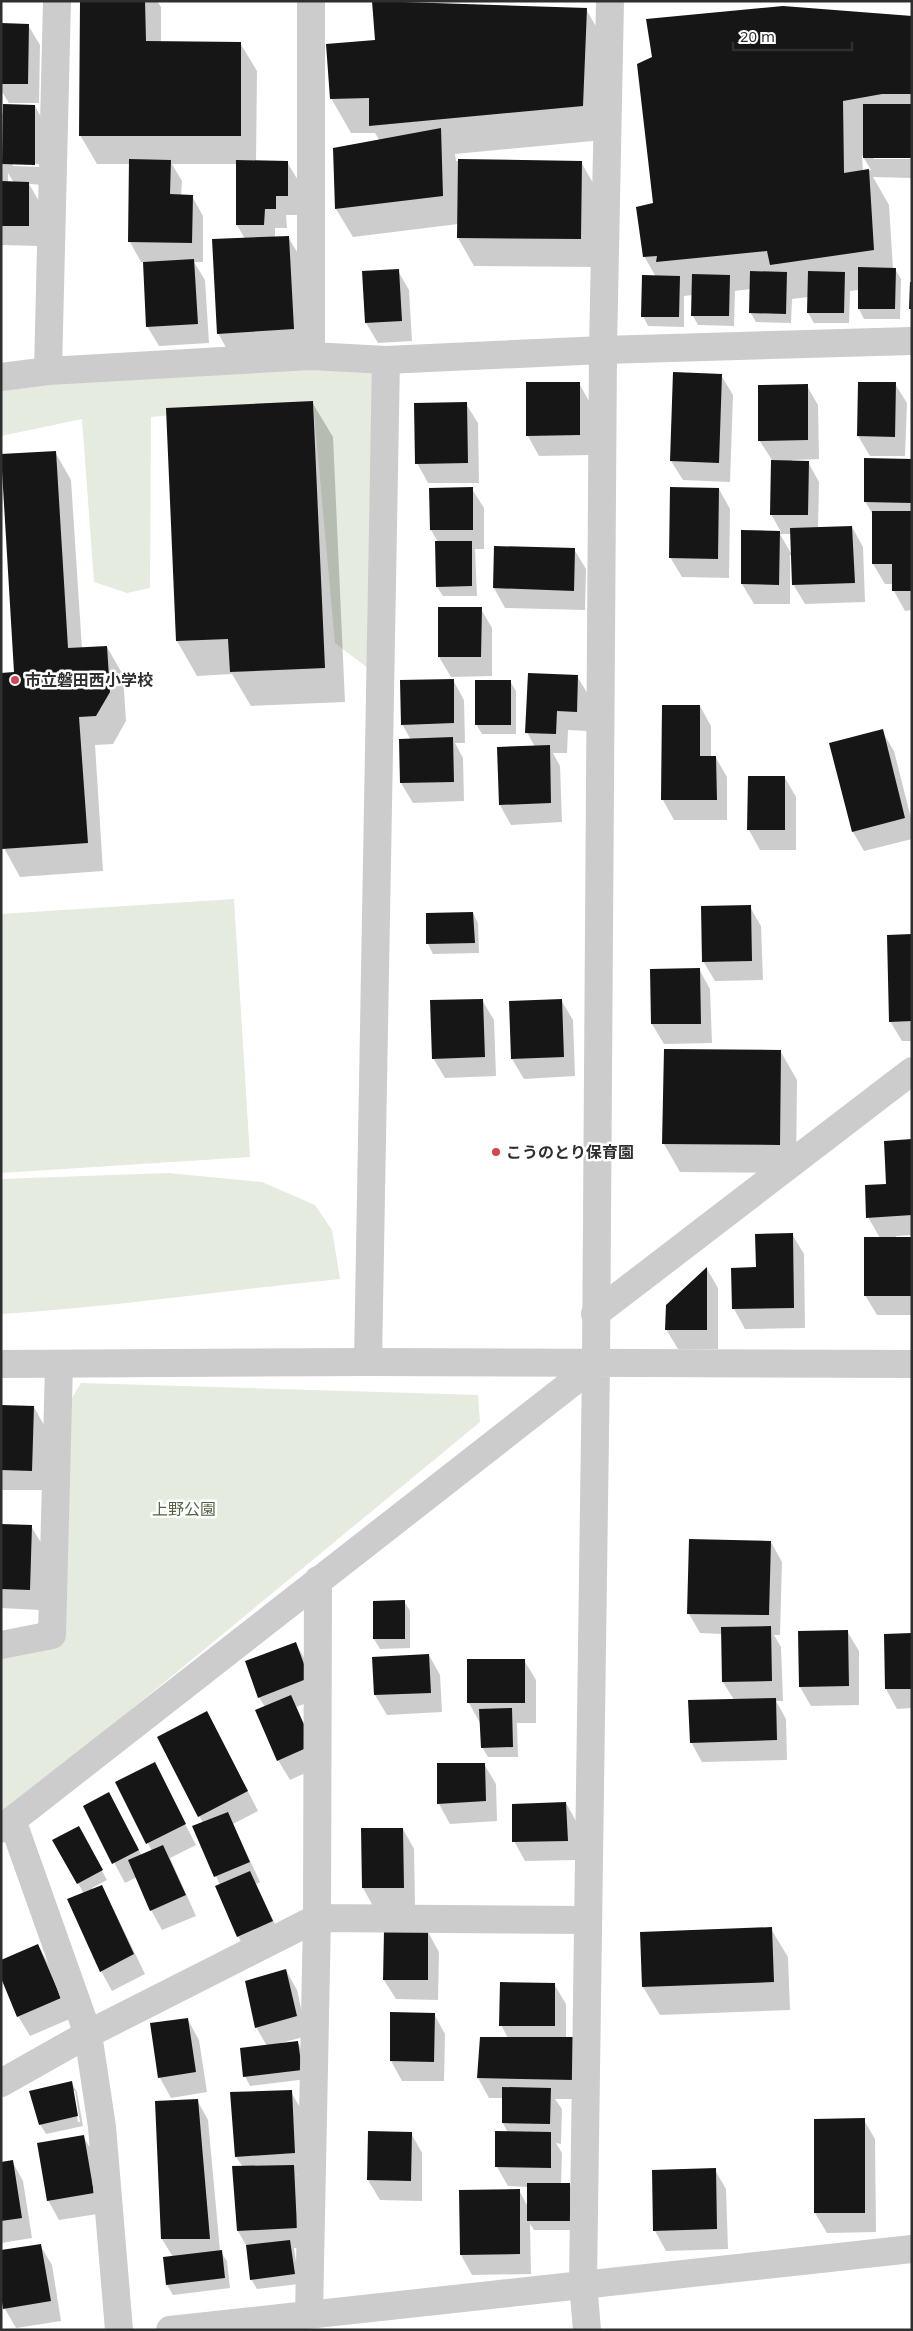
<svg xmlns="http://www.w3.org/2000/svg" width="913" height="2331" font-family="'Noto Sans','Noto Sans JP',sans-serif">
<rect width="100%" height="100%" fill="#fff"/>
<!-- green -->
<path fill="#e5ebdf" d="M164 365 375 368 381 678 335 643 313 401 151 417 150 588 127 593 94 582 82 419 1 436V382Z
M234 899 250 1157 1 1173V914Z
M168 1173 262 1182 315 1205 332 1230 340 1279C227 1290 115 1307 1 1314V1179Z
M81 1383 478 1395 480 1422 1 1817V1654L41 1646 64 1411Z"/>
<!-- shadow -->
<path fill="#0003" fill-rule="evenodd" d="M81 1H157L161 7V43H240L257 71 256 162H287L299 182V215H286L287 228H275V238L288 237 305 265 309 357 234 362 218 333 245 239 237 225V164H172L182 181 181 196H192L203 216V262H194L205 280 209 343 159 346 147 326 144 262H141L130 242 131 164H97L80 135Z
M374 1 586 9 606 44 603 140 455 154 456 161 581 162 597 190V267L474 266 458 238V224L353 237 336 209 380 141 375 133H351L331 98 376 41Z
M912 17V157H874V159H912V178L873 177 889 205 893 269H895L901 279 900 319H864L859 309V290L850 291 849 323H814L808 313V297L792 299 791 323 756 322 750 312 751 289 735 291 734 326 698 325 693 316V295L684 296V327L648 326 643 316 656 277 644 256 655 204ZM862 155 871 170 863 171Z
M1 25H28L40 45 39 103H9L1 90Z
M35 106 46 126V185L29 184 40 203 39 246 1 245V111L4 116ZM13 163 41 164V167L13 166ZM8 173 14 183H8Z
M398 271 409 290 412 341 378 343 366 323 364 272Z
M721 375 733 395 730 482 683 480 671 461Z
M579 383 590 403 591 455 539 456 528 436Z
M895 384 907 403 905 456H870L858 436Z
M807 386 818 405 819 459 792 460V462H808L819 482 818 528 852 527 863 547 865 602 805 604 793 584 792 534H780L792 555H790V604H754L742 584 743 531 781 532 771 514 772 460 759 440Z
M312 402 333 437 345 702 251 706 232 674 197 676 177 641Z
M466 404 478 423 479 483H428L417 463Z
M55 452 71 480 82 649 107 647 123 675 126 721 113 744 95 745 103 871 20 877 4 848 1 814V674L15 673Z
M912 461V610L905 611 894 591V584H885L873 564V515L865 501Z
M472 489 484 508V549H475L477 596H443L437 587 438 542 431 530Z
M719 489 730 509 729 578 682 577 670 557Z
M574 549 586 569 585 610 505 608 494 588Z
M481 609 492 628V676L451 677 439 657Z
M577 676 589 696 588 731 568 730 567 753H553L560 766 562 822 511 825 500 805 535 747 527 732Z
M453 680 464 700 465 743H455L463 758 464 801 413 803 401 783 411 740 402 724Z
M510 681 516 691V734H482L476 724Z
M700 706 711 726V758H716L727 777V820H674L663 800Z
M882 731 894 751 912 822V839L864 851 853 832Z
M785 778 796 797V850H760L749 830Z
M750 907 761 926 763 980 715 981 703 961Z
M473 913 478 923 479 953 433 954 428 944Z
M912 936V1041H902L890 1021Z
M699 969 710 989 712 1043 664 1044 652 1024 651 970Z
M482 1000 494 1020 496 1076 445 1078 433 1058Z
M561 1000 573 1020 575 1076 524 1079 512 1059Z
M781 1052 797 1080 796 1173 680 1172 664 1144Z
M912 1140V1235L896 1236V1238H912V1315H877L865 1295 880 1238 868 1217Z
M792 1234 804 1254 805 1328 745 1329 734 1309 758 1269Z
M707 1269 718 1288V1349H678L666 1329Z
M1 1407H34L45 1427 43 1490H1Z
M1 1526H31L43 1546 41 1610 1 1608Z
M771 1542 782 1562 780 1635H774L781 1647 783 1701H776L786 1719 787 1760 702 1762 691 1742 734 1700 723 1682 722 1634 700 1633 689 1614Z
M404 1601 410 1611V1648L380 1649 374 1639Z
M847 1631 859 1651V1705L811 1706 800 1687Z
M912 1634V1708L897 1709 886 1689Z
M296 1644 307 1663 320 1698 296 1707 323 1765 290 1780 278 1760 265 1707 259 1697Z
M429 1655 440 1675 442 1712 387 1715 375 1695Z
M468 1660H524L536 1680V1723H517L518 1757H488L482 1747 480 1723 469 1703Z
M207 1712 258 1811 233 1824 260 1882 256 1884 283 1941 249 1956 238 1936 220 1885 194 1827 203 1823 158 1737Z
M154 1764 196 1845 170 1858 196 1916 162 1930 151 1910 137 1877 125 1883 84 1806 109 1794 142 1856 152 1851 117 1783Z
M438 1764H484L496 1784 497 1821 450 1824 439 1804Z
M566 1803 577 1823 578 1860 525 1861 514 1841Z
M403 1829 414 1849 415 1907 374 1908 363 1888Z
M84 1838 107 1880 92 1888 93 1890 102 1886 145 1974 112 1991 101 1971 69 1900 84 1894 54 1840Z
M771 1929 788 1957 790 2010 660 2015 643 1987Z
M428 1932 439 1952 438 2000 396 1999 384 1980Z
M38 1945 49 1965 72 2018 30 2036 18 2016Z
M286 1970 297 1990 307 2036 281 2043H298L303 2052 307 2079 250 2086 245 2076 267 2046 256 2027Z
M554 1984 566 2004V2038L585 2099H555L562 2109 561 2144 556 2143 562 2153 561 2184H569L575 2194V2230H534L530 2224 531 2274 472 2275 461 2255 519 2190 528 2207V2187L508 2186 497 2167 508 2133 503 2123V2098H489L478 2078 508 2038 501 2025Z
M434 2014 445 2034 444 2081H402L391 2061Z
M188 2020 199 2040 207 2092 171 2098 160 2078 151 2024Z
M71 2082 77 2092 83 2126 46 2134 40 2124ZM73 2091H75L80 2122H78Z
M291 2092 302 2111 306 2173 297 2174 304 2186 308 2248H294L299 2284 257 2289 251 2279 247 2247 238 2231 233 2168 243 2167 236 2157Z
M197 2100 208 2120 220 2251 227 2261 230 2288 173 2295 167 2285 173 2257 162 2239Z
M864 2120 875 2139 876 2232 827 2233 815 2213Z
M411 2133 422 2153V2201L380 2200 368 2180Z
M83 2136 95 2156 104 2213 59 2220 48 2200Z
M12 2161 23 2181 32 2238 1 2243V2163Z
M715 2170 726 2189 728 2249 666 2251 655 2231Z
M40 2245 52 2265 61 2321 16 2328 5 2309Z"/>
<!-- building -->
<path fill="#161616" d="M80 1H145L146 41 241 42V136H79Z
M372 1 587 8 583 106 369 126V98L330 99 326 44 375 40Z
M783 6 912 16V94H882L843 101 844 173 869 169 874 250 770 265 767 251 656 262 657 256 643 257 636 207 653 203 637 64 652 57 646 19Z
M1 23 29 24 28 84H1Z
M3 104 35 105V165L2 164Z
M863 104H912V158H863Z
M441 128 443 196 335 209 333 148Z
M129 159 171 160 170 194 193 195 192 243 128 242Z
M458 159 582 161 581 239 457 238Z
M236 160 288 161V196H276V209H265L264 225H236Z
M1 181 29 182V226H1Z
M289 236 294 329 217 334 212 239Z
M194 259 198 324 146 327 143 262Z
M858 267 896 268 895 309H858Z
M399 269 402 321 365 323 362 271Z
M750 271 787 272 786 314 749 313Z
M808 271 845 272 844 313H807Z
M692 274 730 275 729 316H691Z
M642 275 680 276 679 317H641Z
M910 282H912V309H909Z
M673 372 722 374 719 463 670 461Z
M526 382H580V435L526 436Z
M858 382H896L895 437 857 436Z
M808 384V440L758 441V385Z
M313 401 325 668 230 672 228 639 176 641 166 408Z
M467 402 468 463 415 464 414 403Z
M56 451 68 648 107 646 110 692 96 716 79 717 88 843 2 849 1 673 14 672 1 454Z
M864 458 912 459V503L864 502Z
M771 460 809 461 808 515H770Z
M473 487V530H430L429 488Z
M670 487 719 488 718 559 669 558Z
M872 511H912V591H892V564H872Z
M852 526 855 583 792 585 790 528Z
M741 530 780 531 779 585 741 584Z
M435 541H472V586L436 587Z
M494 546 575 548 574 591 493 588Z
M438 607H482L481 657H438Z
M528 673 578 675 577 712 557 711 556 734 525 733Z
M454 679V723L401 725 400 680Z
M475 680H511V725H475Z
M662 705H700V756H716L717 800H661Z
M883 729 905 818 852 832 829 743Z
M453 737 454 782 400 783 399 739Z
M550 745 551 803 499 805 497 747Z
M748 776H785V830H747Z
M751 905 752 961 702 962 701 906Z
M473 912 475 943 426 944V913Z
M912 934V1021L889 1022 887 935Z
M700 968 701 1024H651L650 969Z
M483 999 485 1057 432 1059 430 1000Z
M562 999 564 1057 511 1059 509 1001Z
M664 1049 781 1050 780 1145 662 1144Z
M912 1139V1215L866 1218 865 1185 886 1184 884 1141Z
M793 1233 794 1308 732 1309 731 1268 756 1267 755 1234Z
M864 1237H912V1296H864Z
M707 1267V1330H665L666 1305Z
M1 1405 34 1406 32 1471 1 1470Z
M1 1524 32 1525 30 1590 1 1589Z
M689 1539 771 1541 769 1615 687 1614Z
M405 1600V1639H373V1601Z
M771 1626 772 1681 722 1682 721 1627Z
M848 1630 849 1686 799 1687 798 1631Z
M912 1633V1689H885L884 1634Z
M296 1642 309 1678 258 1698 245 1661Z
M429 1654 431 1693 374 1695 372 1657Z
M467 1659H525V1703H467Z
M291 1695 313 1745 277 1761 255 1710Z
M776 1698 777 1740 690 1743 688 1700Z
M512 1708 513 1747 481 1748 479 1709Z
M207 1711 248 1791 198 1817 157 1737Z
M155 1762 186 1824 146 1844 115 1782Z
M437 1763H485L486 1801 437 1804Z
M109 1792 139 1850 112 1864 83 1806Z
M566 1802 568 1841 512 1842V1804Z
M228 1812 250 1862 214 1877 192 1826Z
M79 1826 103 1870 77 1884 52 1840Z
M361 1828H403L404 1888H362Z
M163 1845 186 1895 150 1911 128 1860Z
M250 1871 273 1921 237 1937 215 1886Z
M102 1885 134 1954 100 1972 67 1899Z
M772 1927 774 1982 642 1987 640 1932Z
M384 1931H428V1980H383Z
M38 1944 61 1998 17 2017 1 1978V1960Z
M286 1969 297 2016 255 2028 245 1981Z
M500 1982 555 1983V2026H499Z
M390 2012 435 2013 434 2062 390 2061Z
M188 2018 196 2072 158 2078 150 2023Z
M480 2037H574V2080L477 2078Z
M298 2041 302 2070 243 2077 240 2048Z
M72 2081 78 2116 39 2125 29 2091Z
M502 2087 551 2088 550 2124 502 2123Z
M292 2090 295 2153 235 2157 230 2092Z
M198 2099 210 2239H161L155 2101Z
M865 2118V2213H814V2119Z
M368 2131 412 2132 411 2181 367 2180Z
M495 2131 551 2132V2168L495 2167Z
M84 2135 94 2193 47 2201 37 2143Z
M13 2160 22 2218 1 2221V2162Z
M294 2165 297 2228 237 2231 232 2166Z
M716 2168 717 2229 653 2231 652 2170Z
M527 2183H570V2221H527Z
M520 2189V2254L460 2255 459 2190Z
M290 2240 295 2274 250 2280 246 2245Z
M41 2244 51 2301 3 2309 1 2295V2250Z
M222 2250 225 2278 166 2285 163 2257Z"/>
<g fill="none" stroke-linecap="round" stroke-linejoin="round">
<!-- minor -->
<path stroke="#ccc" stroke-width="28" d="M311 1V356
M48 371 57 1
M1 377 48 371 311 356 386 360 603 350 912 341
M595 1314 912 1071
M368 1362 386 360
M1 1645 52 1635 59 1364
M12 1820 88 2034 102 2127 119 2330
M1 1829 596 1364
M1 2083 88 2034 317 1918 588 1920
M309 2314 317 1918 318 1580"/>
<!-- tertiary -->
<path stroke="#ccc" stroke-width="28" d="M1 1364 368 1362 912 1364
M170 2330 912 2249
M587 2330 583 2283 596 1364 603 350 610 1"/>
</g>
<!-- markers -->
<g fill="#d14652" stroke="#fff" stroke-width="2">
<circle cx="15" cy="680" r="5"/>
<circle cx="496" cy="1152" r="5"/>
</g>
<g text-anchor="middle" stroke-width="5" stroke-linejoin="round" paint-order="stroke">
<!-- poi labels -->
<g font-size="16" font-weight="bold" fill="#2f2f2f" stroke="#fff" text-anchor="start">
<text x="25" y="686">市立磐田西小学校</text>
<text x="506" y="1158">こうのとり保育園</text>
</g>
<!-- park labels -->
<g font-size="16" fill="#536641" stroke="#fff">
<text x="184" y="1515">上野公園</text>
</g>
</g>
<!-- border -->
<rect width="913" height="2331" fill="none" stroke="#2f2f2f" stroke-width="5"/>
<!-- scale -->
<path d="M733 42v8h119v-8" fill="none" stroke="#2f2f2f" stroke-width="2.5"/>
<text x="740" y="42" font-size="15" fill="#2f2f2f" stroke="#ffffff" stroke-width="4" paint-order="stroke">20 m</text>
</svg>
